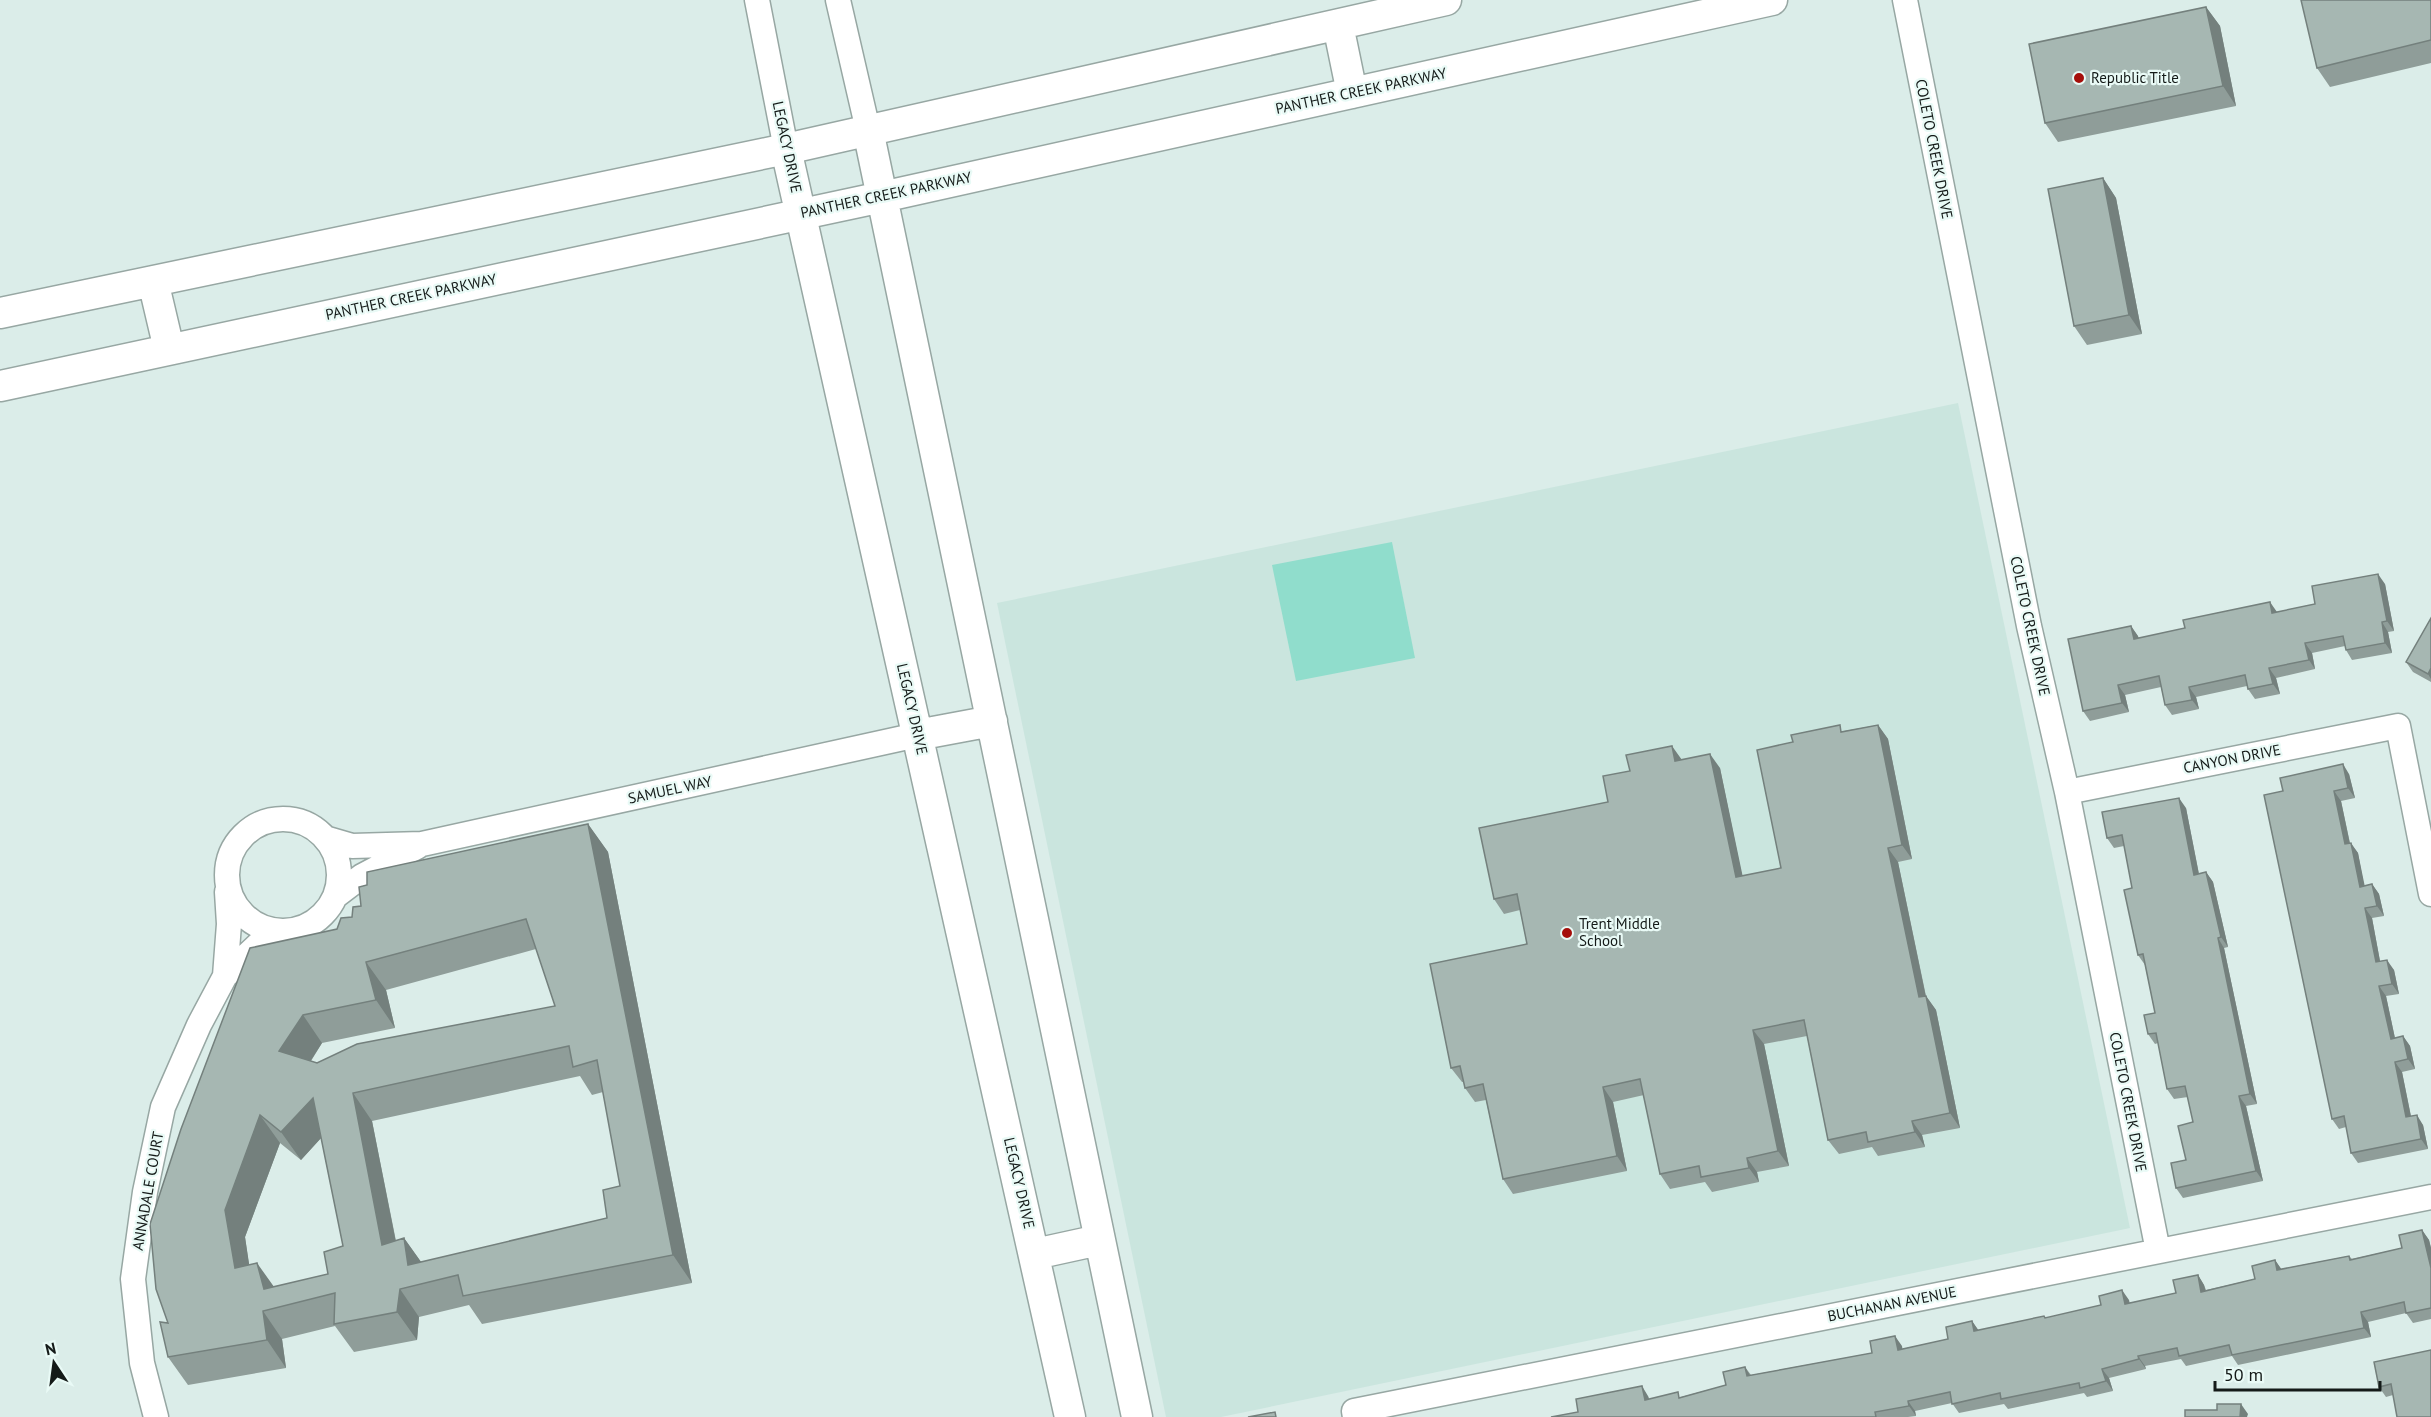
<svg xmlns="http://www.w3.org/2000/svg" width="2431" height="1417" font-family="'PT Sans',sans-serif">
<rect width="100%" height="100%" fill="#dbede9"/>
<!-- built -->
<path fill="#cae5de" d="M1958 403 2130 1228 1221 1417H1166L997 603Z"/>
<!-- green -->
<path fill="#90ddcc" d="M1392 542 1415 658 1296 681 1272 565Z"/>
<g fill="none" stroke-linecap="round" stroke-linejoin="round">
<defs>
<path id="minor" d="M757 0 786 149
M838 0 868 130
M1905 0 2029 626 2067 792 2158 1251
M2067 792 2398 726 2431 894
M227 875a56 56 0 1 1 112 0a56 56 0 1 1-112 0Z
M328 839 352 846 422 844 917 735
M337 895 362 876 417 847
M225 976 229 924 227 892
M156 1417 142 1363 133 1279 145 1192 163 1107 199 1025 225 976 261 942 278 931
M1355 1417 1354 1411 2431 1197"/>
<path id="major" d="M1338 25 1352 93
M868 130 1137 1417
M786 149 1070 1417
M153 281 169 349
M0 313 786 149 1446 0
M0 386 882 197 1772 0
M917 735 992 721
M1035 1254 1099 1240"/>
</defs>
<!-- minor casing -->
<use href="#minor" stroke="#97a7a3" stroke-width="27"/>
<!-- major casing -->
<use href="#major" stroke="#97a7a3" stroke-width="33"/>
<!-- minor -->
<use href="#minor" stroke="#fff" stroke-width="24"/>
<!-- major -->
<use href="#major" stroke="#fff" stroke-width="30"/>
</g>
<!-- wall -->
<path fill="#8f9d99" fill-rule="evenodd" d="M2431 0V63L2330 87 2317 68Z
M2206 7 2220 26 2236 106 2058 142 2045 123Z
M2103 178 2116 198 2142 334 2087 345 2074 326Z
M2385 584 2394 631 2388 632 2392 653 2352 660 2346 650 2345 646 2312 653 2315 669 2276 678 2280 694 2255 699 2248 689 2247 686 2196 697 2199 709 2172 715 2165 705 2161 687 2125 695 2129 712 2090 721 2083 711 2131 626 2139 638 2277 612 2315 604Z
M2431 618V682L2413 672 2406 662Z
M1878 725 1888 739 1912 859 1898 862 1926 996 1936 1010 1960 1128 1922 1135 1925 1147 1878 1156 1872 1147 1839 1154 1828 1140 1807 1036 1764 1044 1789 1166 1757 1172 1759 1182 1712 1192 1705 1182 1670 1189 1660 1174 1644 1095 1613 1102 1627 1171 1513 1194 1503 1179 1486 1100 1475 1102 1465 1088 1464 1082H1462L1451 1068 1527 944 1520 910 1504 914 1494 899 1608 802 1682 759 1720 768 1742 876 1781 868 1844 731Z
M2349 774 2355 798 2341 801 2350 843 2358 853 2364 886 2372 884 2379 894 2384 916 2372 918 2380 961 2394 970 2399 994 2386 996 2395 1038 2403 1036 2410 1046 2415 1069 2402 1072 2411 1116 2423 1125 2428 1149 2358 1163 2351 1153 2346 1127 2339 1129 2332 1119 2283 791Z
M2186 808 2199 874 2206 872 2213 882 2228 947 2224 948 2257 1104 2246 1106 2263 1181 2183 1198 2176 1188 2186 1160 2193 1122 2188 1097 2174 1099 2167 1089 2158 1043 2155 1044 2148 1034 2155 1013 2145 965 2138 955 2132 888 2124 846 2114 848 2107 838Z
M588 824 608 852 692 1283 482 1324 469 1305 419 1317 417 1340 354 1352 335 1326 282 1339 286 1368 188 1385 168 1357V1323L337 929 352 917 361 906ZM536 949 555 1006 317 1063 311 1061 322 1043 395 1028 386 990ZM580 1076 592 1095 603 1092 620 1186 607 1218 421 1262 404 1238 396 1241 372 1121ZM321 1138 343 1246 328 1274 274 1287 249 1265 245 1237 280 1143 301 1160Z
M2422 1230 2429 1240 2431 1248V1319L2413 1323 2406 1313 2368 1322 2371 1337 2238 1365 2232 1356 2186 1366 2181 1359 2145 1366 2146 1369 2109 1378 2113 1391 2087 1397 2084 1393 2008 1409 2004 1404 1959 1413 1952 1403 1915 1411 1916 1416 1908 1417H1551L1578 1412 1648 1396 1649 1399 1681 1397 1726 1385 1745 1367 1751 1375 1872 1353 1902 1346V1349L1948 1339 1972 1321 1978 1330 2046 1318 2129 1300V1303L2176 1293 2198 1275 2204 1285 2206 1290 2255 1279 2275 1260 2281 1269 2349 1256 2352 1259 2402 1248Z
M2431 1350 2393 1395 2386 1397 2379 1387Z"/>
<!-- shaded-wall -->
<path fill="#74807d" d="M2206 7 2220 26 2236 106 2223 86Z
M2103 178 2116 198 2142 334 2129 315Z
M2378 574 2385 584 2394 631 2387 621Z
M2270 602 2277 612 2272 613Z
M2382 622 2388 632 2392 653 2385 643Z
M2131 626 2138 636 2141 649 2134 639Z
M2305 643 2312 653 2315 669 2309 660Z
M2269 668 2276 678 2280 694 2273 684Z
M2431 668V679L2428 674Z
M2118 685 2125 695 2129 712 2122 703Z
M2189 687 2196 697 2199 709 2192 700Z
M1878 725 1888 739 1912 859 1902 845Z
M1672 746 1682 760 1675 761Z
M1710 754 1720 768 1746 892 1736 877Z
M2343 764 2349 774 2355 798 2348 788Z
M2334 791 2341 801 2352 854 2345 844Z
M2179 798 2186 808 2201 885 2194 875Z
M588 824 608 852 692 1283 673 1255Z
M2351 843 2358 853 2367 897 2360 887Z
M1888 848 1898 862 1929 1012 1919 997Z
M2206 872 2213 882 2228 947 2221 937Z
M2372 884 2379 894 2384 916 2377 906Z
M2365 908 2372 918 2382 972 2376 962Z
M2218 938 2224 948 2257 1104 2250 1094Z
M2387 960 2394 970 2399 994 2392 984Z
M366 962 386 990 395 1028 376 1000Z
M2379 986 2386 996 2397 1048 2391 1039Z
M1926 996 1936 1010 1960 1128 1950 1113Z
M303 1015 322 1043 299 1079 279 1051Z
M1753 1030 1764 1044 1789 1166 1778 1151Z
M2403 1036 2410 1046 2415 1069 2408 1059Z
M2395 1062 2402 1072 2413 1127 2406 1117Z
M1603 1087 1613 1102 1627 1171 1617 1156Z
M353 1093 372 1121 402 1273 382 1245Z
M2239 1096 2246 1106 2263 1181 2256 1171Z
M313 1098 332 1126 301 1160 281 1132Z
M260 1115 280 1143 245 1237 254 1296 235 1268 225 1210Z
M2417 1115 2423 1125 2428 1149 2421 1139Z
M1912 1121 1922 1135 1925 1147 1915 1132Z
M1747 1158 1757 1172 1759 1182 1749 1168Z
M2422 1230 2429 1240 2431 1248V1268Z
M404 1238 424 1266 408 1265Z
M2275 1260 2282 1270H2277Z
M257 1263 277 1291 264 1289Z
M2198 1275 2204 1285 2208 1301 2201 1292Z
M400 1289 419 1317 417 1340 397 1312Z
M2122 1290 2129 1300 2132 1313 2125 1304Z
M263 1311 282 1339 286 1368 267 1340Z
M2361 1312 2368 1322 2371 1337 2364 1328Z
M1972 1321 1979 1331H1974Z
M1895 1336 1902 1346 1904 1359 1898 1350Z
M2138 1356 2145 1366 2146 1369 2139 1359Z
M1745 1367 1751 1377 1747 1376Z
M2102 1369 2109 1378 2113 1391 2106 1381Z
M1642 1386 1648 1396 1652 1409 1645 1400Z
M1908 1401 1915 1411 1916 1416 1909 1406Z
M2241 1404 2248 1414 2247 1417H2240Z"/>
<!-- building -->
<path fill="#a6b7b2" stroke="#74807d" stroke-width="1.5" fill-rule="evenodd" d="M2301 0H2431V40L2317 68Z
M2206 7 2223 86 2045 123 2029 44Z
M2103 178 2129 315 2074 326 2048 189Z
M2378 574 2387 621 2382 622 2385 643 2346 650 2343 636 2305 643 2309 660 2269 668 2273 684 2248 689 2245 675 2189 687 2192 700 2165 705 2159 676 2118 685 2122 703 2083 711 2068 639 2131 626 2134 639 2185 628 2183 620 2270 602 2272 613 2315 604 2312 586Z
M2431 618V668L2428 674 2406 662Z
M1840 725 1841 732 1878 725 1902 845 1888 848 1919 997 1926 996 1950 1113 1912 1121 1915 1132 1868 1142 1866 1132 1828 1140 1804 1020 1753 1030 1778 1151 1747 1158 1749 1168 1701 1177 1699 1166 1660 1174 1640 1079 1603 1087 1617 1156 1503 1179 1483 1084 1465 1088 1460 1066 1451 1068 1430 964 1527 944 1517 894 1494 899 1479 828 1608 802 1603 776 1630 771 1626 755 1672 746 1675 761 1710 754 1736 877 1781 868 1757 750 1793 742 1791 735Z
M2343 764 2348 788 2334 791 2345 844 2351 843 2360 887 2372 884 2377 906 2365 908 2376 962 2387 960 2392 984 2379 986 2391 1039 2403 1036 2408 1059 2395 1062 2406 1117 2417 1115 2421 1139 2351 1153 2344 1116 2332 1119 2264 795 2283 791 2280 778Z
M2179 798 2194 875 2206 872 2221 937 2218 938 2250 1094 2239 1096 2256 1171 2176 1188 2171 1163 2186 1160 2178 1126 2193 1122 2185 1086 2167 1089 2156 1033 2148 1034 2144 1015 2155 1013 2143 954 2138 955 2124 890 2132 888 2122 835 2107 838 2102 812Z
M588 824 673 1255 463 1296 458 1275 400 1289 397 1312 334 1324 335 1293 263 1311 267 1340 168 1357 160 1322 168 1323 156 1289 150 1224 181 1129 250 948 337 929 341 918 352 917 353 907 361 906 359 887 367 885V872ZM526 919 555 1006 357 1044 317 1063 279 1051 303 1015 376 1000 366 962ZM569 1046 573 1067 597 1060 620 1186 603 1190 607 1218 408 1265 404 1238 382 1245 353 1093ZM313 1098 343 1246 324 1252 328 1274 264 1289 257 1263 235 1268 225 1210 260 1115 281 1132Z
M2422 1230 2431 1268V1308L2406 1313 2404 1302 2361 1312 2364 1328 2232 1355 2229 1345 2179 1356 2177 1348 2138 1356 2139 1359 2102 1369 2106 1381 2080 1388 2079 1383 2001 1399 2000 1393 1952 1404 1950 1392 1908 1401 1909 1406 1875 1412 1876 1417H1551L1578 1412 1576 1399 1642 1386 1645 1400 1678 1392 1679 1398 1726 1385 1723 1372 1745 1367 1747 1376 1872 1353 1870 1341 1895 1336 1898 1350 1948 1339 1946 1327 1972 1321 1974 1331 2044 1316 2045 1318 2101 1305 2099 1296 2122 1290 2125 1304 2176 1293 2173 1280 2198 1275 2201 1292 2255 1279 2252 1266 2275 1260 2277 1270 2349 1256 2350 1260 2402 1248 2399 1235Z
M2431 1350V1417H2397L2391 1384 2379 1387 2374 1362Z
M2217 1404H2241L2240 1417H2185V1410H2217Z
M1275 1412 1276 1417H1248Z"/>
<!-- markers -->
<g fill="#a50f0b" stroke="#e9faf6" stroke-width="2">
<circle cx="2079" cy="78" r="6"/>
<circle cx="1567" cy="933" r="6"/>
</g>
<g text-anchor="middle" stroke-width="4.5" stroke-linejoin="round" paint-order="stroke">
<!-- poi labels -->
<g font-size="15" fill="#141a18" stroke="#e9faf6" text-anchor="start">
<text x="2091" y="83">Republic Title</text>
<text x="1579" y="929">Trent Middle<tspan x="1579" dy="17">School</tspan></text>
</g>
<!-- street labels -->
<g font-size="15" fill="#141a18" stroke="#e9faf6">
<text transform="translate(1361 91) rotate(-12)" y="5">PANTHER CREEK PARKWAY</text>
<text transform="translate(787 147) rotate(78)" y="5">LEGACY DRIVE</text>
<text transform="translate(1934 149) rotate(79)" y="5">COLETO CREEK DRIVE</text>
<text transform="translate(886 195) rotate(-12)" y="5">PANTHER CREEK PARKWAY</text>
<text transform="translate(411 297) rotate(-12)" y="5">PANTHER CREEK PARKWAY</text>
<text transform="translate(2030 626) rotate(78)" y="5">COLETO CREEK DRIVE</text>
<text transform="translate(912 709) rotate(77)" y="5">LEGACY DRIVE</text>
<text transform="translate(2232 759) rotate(-11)" y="5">CANYON DRIVE</text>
<text transform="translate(670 790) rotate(-12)" y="5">SAMUEL WAY</text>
<text transform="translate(2128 1102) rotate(79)" y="5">COLETO CREEK DRIVE</text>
<text transform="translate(1019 1183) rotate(77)" y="5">LEGACY DRIVE</text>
<text transform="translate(148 1191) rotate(-80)" y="5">ANNADALE COURT</text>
<text transform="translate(1892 1304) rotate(-11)" y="5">BUCHANAN AVENUE</text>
</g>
</g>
<!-- north arrow -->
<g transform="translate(54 1363) rotate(347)" stroke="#e9faf6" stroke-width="4.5" paint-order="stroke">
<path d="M0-4.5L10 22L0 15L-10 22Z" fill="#141a18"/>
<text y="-9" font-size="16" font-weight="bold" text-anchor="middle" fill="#141a18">N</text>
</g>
<!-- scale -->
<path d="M2215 1381v9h165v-9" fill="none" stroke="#141a18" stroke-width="3"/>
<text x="2224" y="1381" font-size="18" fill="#141a18" stroke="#e9faf6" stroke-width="4.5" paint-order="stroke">50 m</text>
</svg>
